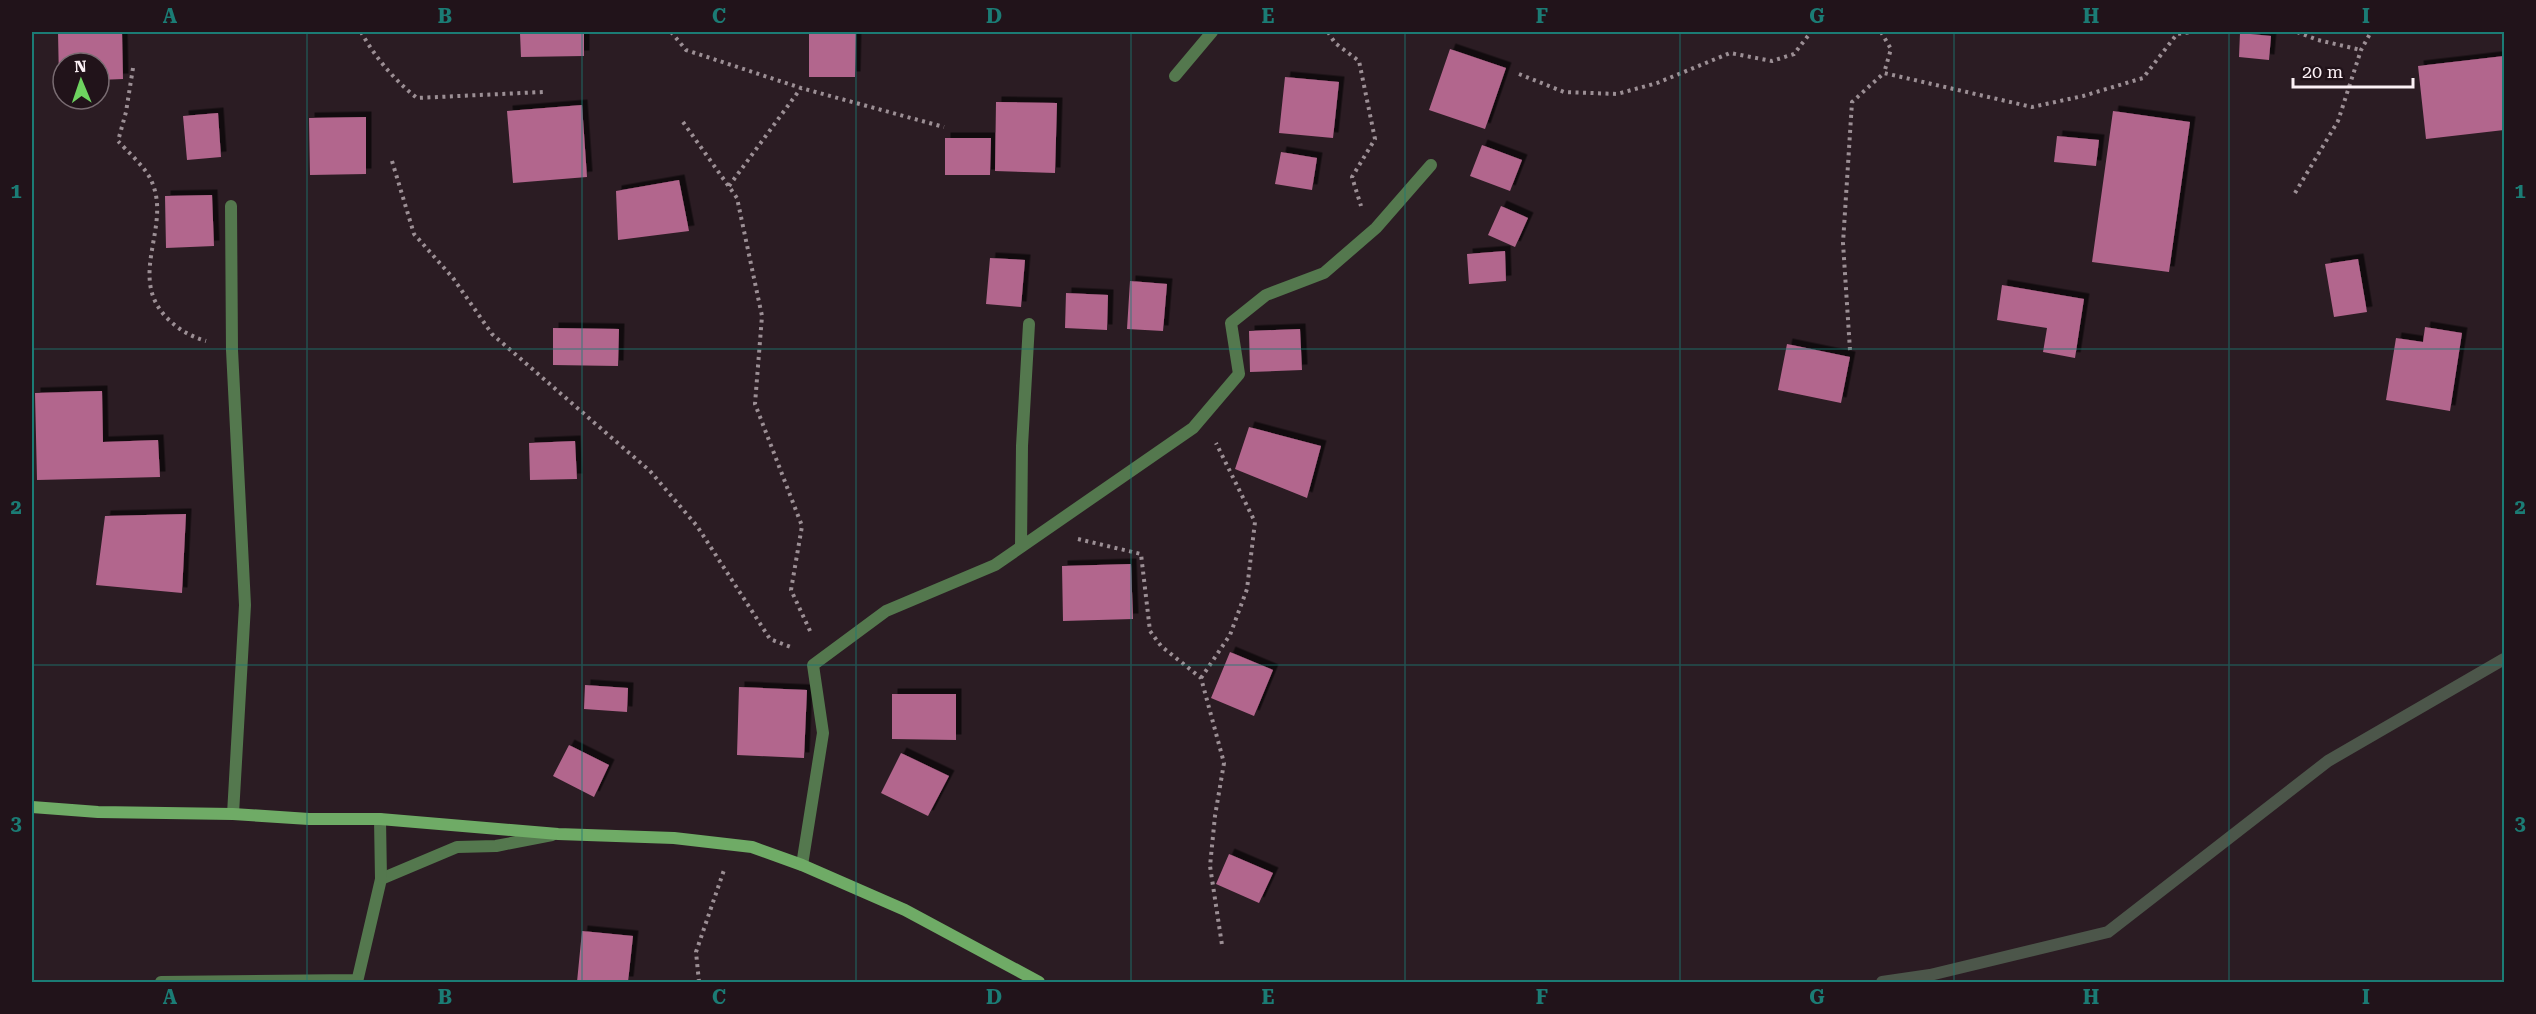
<svg xmlns="http://www.w3.org/2000/svg" width="2536" height="1014" font-family="'Roboto Serif',serif">
<defs>
<filter id="shadow"><feDropShadow dx="5.5" dy="-5.5" stdDeviation="0" flood-color="#0009"/></filter>
</defs>
<rect width="100%" height="100%" fill="#2b1c23"/>
<g fill="none" stroke-linecap="round" stroke-linejoin="round">
<!-- stream -->
<path stroke="#4c564a" stroke-width="12" d="M1882 982 1930 975 2108 932 2328 761 2504 659"/>
</g>
<!-- building -->
<path fill="#b2668d" filter="url(#shadow)" d="M58 32H122L123 79 99 80V63H63V81H59Z
M584 32V56L521 57 520 33Z
M809 32H856L855 77H809Z
M2240 33 2271 36 2269 60 2239 57Z
M1450 49 1506 68 1485 129 1429 110Z
M2504 56V130L2426 139 2418 66Z
M1285 77 1339 82 1333 138 1279 133Z
M996 102 1057 103 1055 173 995 171Z
M582 105 587 177 513 183 507 111Z
M2113 111 2190 122 2169 272 2092 262Z
M218 113 221 157 187 160 183 116Z
M366 117V174L310 175 309 118Z
M2057 136 2099 140 2096 166 2054 162Z
M945 138H991L990 175H945Z
M1482 145 1522 160 1510 191 1470 176Z
M1281 152 1317 158 1312 190 1275 184Z
M679 180 689 231 618 240 616 191Z
M212 195 214 246 166 248 165 196Z
M1501 206 1528 218 1515 247 1488 235Z
M1505 251 1506 281 1469 284 1467 254Z
M990 258 1025 260 1021 307 986 304Z
M2358 259 2367 312 2334 317 2325 264Z
M1130 281 1167 284 1163 331 1127 329Z
M2002 285 2084 299 2075 358 2043 352 2047 328 1997 320Z
M1066 293 1108 295 1107 330 1065 328Z
M2425 327 2462 333 2450 411 2386 400 2396 338 2423 342Z
M553 328 619 329 618 366 553 365Z
M1300 329 1302 370 1250 372 1249 331Z
M1787 344 1850 357 1841 403 1778 390Z
M102 391 103 442 158 440 160 477 37 480 35 393Z
M1249 427 1321 446 1307 498 1235 469Z
M575 441 577 479 530 480 529 443Z
M186 514 182 593 96 585 105 516Z
M1131 564 1133 619 1063 621 1062 566Z
M1230 652 1273 670 1254 716 1211 698Z
M585 685 628 688 627 712 584 709Z
M739 687 807 690 804 758 737 755Z
M892 694H956V740L892 739Z
M569 745 609 765 594 797 553 776Z
M901 753 949 776 928 816 881 793Z
M1229 854 1273 873 1259 903 1216 884Z
M582 931 633 936 628 982H577Z"/>
<g fill="none" stroke-linecap="round" stroke-linejoin="round">
<!-- path -->
<path stroke="#9c8f95" stroke-width="4" stroke-dasharray="3 4.5" stroke-linecap="butt" d="M361 32C375 57 394 80 417 98L543 92
M671 32 686 50 801 88 944 127
M1328 32 1335 43 1359 61 1375 139 1352 177 1361 206
M1881 32 1891 49 1884 73
M2297 32 2318 40 2361 50
M133 68 126 112 118 141C127 151 146 168 151 180 173 226 126 276 167 318 179 330 190 336 206 341
M1519 74 1564 92 1617 94 1657 83 1730 53 1772 61 1794 54 1811 32
M683 122 737 198 762 316 755 404 802 526 791 590 811 633
M392 161 414 234 453 278 492 334 650 471 697 526 770 639 793 648
M729 186 801 88
M2295 193 2338 121 2361 50 2371 32
M1850 350 1843 243 1852 102 1884 73 2032 107 2083 96 2143 78 2177 34 2192 32
M1078 539 1141 554 1150 631 1161 646 1201 678 1224 763 1215 816 1210 866 1222 945
M1201 678 1230 635 1247 589 1255 522 1216 443
M699 982 696 952 724 870"/>
<!-- lane -->
<path stroke="#54784e" stroke-width="12" d="M381 879 457 847 496 846 552 835"/>
<!-- street -->
<path stroke="#54784e" stroke-width="12" d="M1175 76 1212 32
M231 206 232 350 245 605 233 814
M1021 547 1022 446 1029 324
M802 865 823 733 813 665 886 611 995 565 1193 428 1239 374 1231 323 1266 295 1324 273 1376 228 1431 165
M161 982 357 980
M357 982 381 879 380 819"/>
<!-- secondary -->
<path stroke="#6fab66" stroke-width="12" d="M32 807 98 812 233 814 309 819H380L558 834 674 838 752 847 802 865 905 910 1039 982"/>
</g>
<!-- grid -->
<path fill="none" stroke="#1b7c75" stroke-width="1.5" stroke-opacity="0.55" d="M307 32V982M582 32V982M856 32V982M1131 32V982M1405 32V982M1680 32V982M1954 32V982M2229 32V982M32 349H2504M32 665H2504"/>
<!-- border -->
<rect width="2536" height="1014" fill="none" stroke="#21131a" stroke-width="66"/>
<!-- north arrow -->
<g transform="translate(81 81) rotate(358)"><circle r="28" fill="#21131a" stroke="#796c72" stroke-width="1.5"/>
<path d="M0-4.5L10 22L0 15L-10 22Z" fill="#6ed360"/>
<text y="-9" font-size="16" font-weight="bold" text-anchor="middle" fill="#fcf1f6">N</text>
</g>
<!-- scale -->
<path d="M2293 78v9h120v-9" fill="none" stroke="#fcf1f6" stroke-width="3"/>
<text x="2302" y="78" font-size="18" fill="#fcf1f6" stroke="#21131a" stroke-width="4.5" paint-order="stroke">20 m</text>
<rect x="33" y="33" width="2470" height="948" fill="none" stroke="#1b7c75" stroke-width="2"/>
<g font-size="20" text-anchor="middle" font-weight="bold" fill="#1b7c75">
<text x="170" y="23">A</text>
<text x="445" y="23">B</text>
<text x="719" y="23">C</text>
<text x="994" y="23">D</text>
<text x="1268" y="23">E</text>
<text x="1542" y="23">F</text>
<text x="1817" y="23">G</text>
<text x="2091" y="23">H</text>
<text x="2366" y="23">I</text>
<text x="16" y="198">1</text>
<text x="2520" y="198">1</text>
<text x="16" y="514">2</text>
<text x="2520" y="514">2</text>
<text x="16" y="830">3</text>
<text x="2520" y="830">3</text>
<text x="170" y="1004">A</text>
<text x="445" y="1004">B</text>
<text x="719" y="1004">C</text>
<text x="994" y="1004">D</text>
<text x="1268" y="1004">E</text>
<text x="1542" y="1004">F</text>
<text x="1817" y="1004">G</text>
<text x="2091" y="1004">H</text>
<text x="2366" y="1004">I</text>
</g>
</svg>
